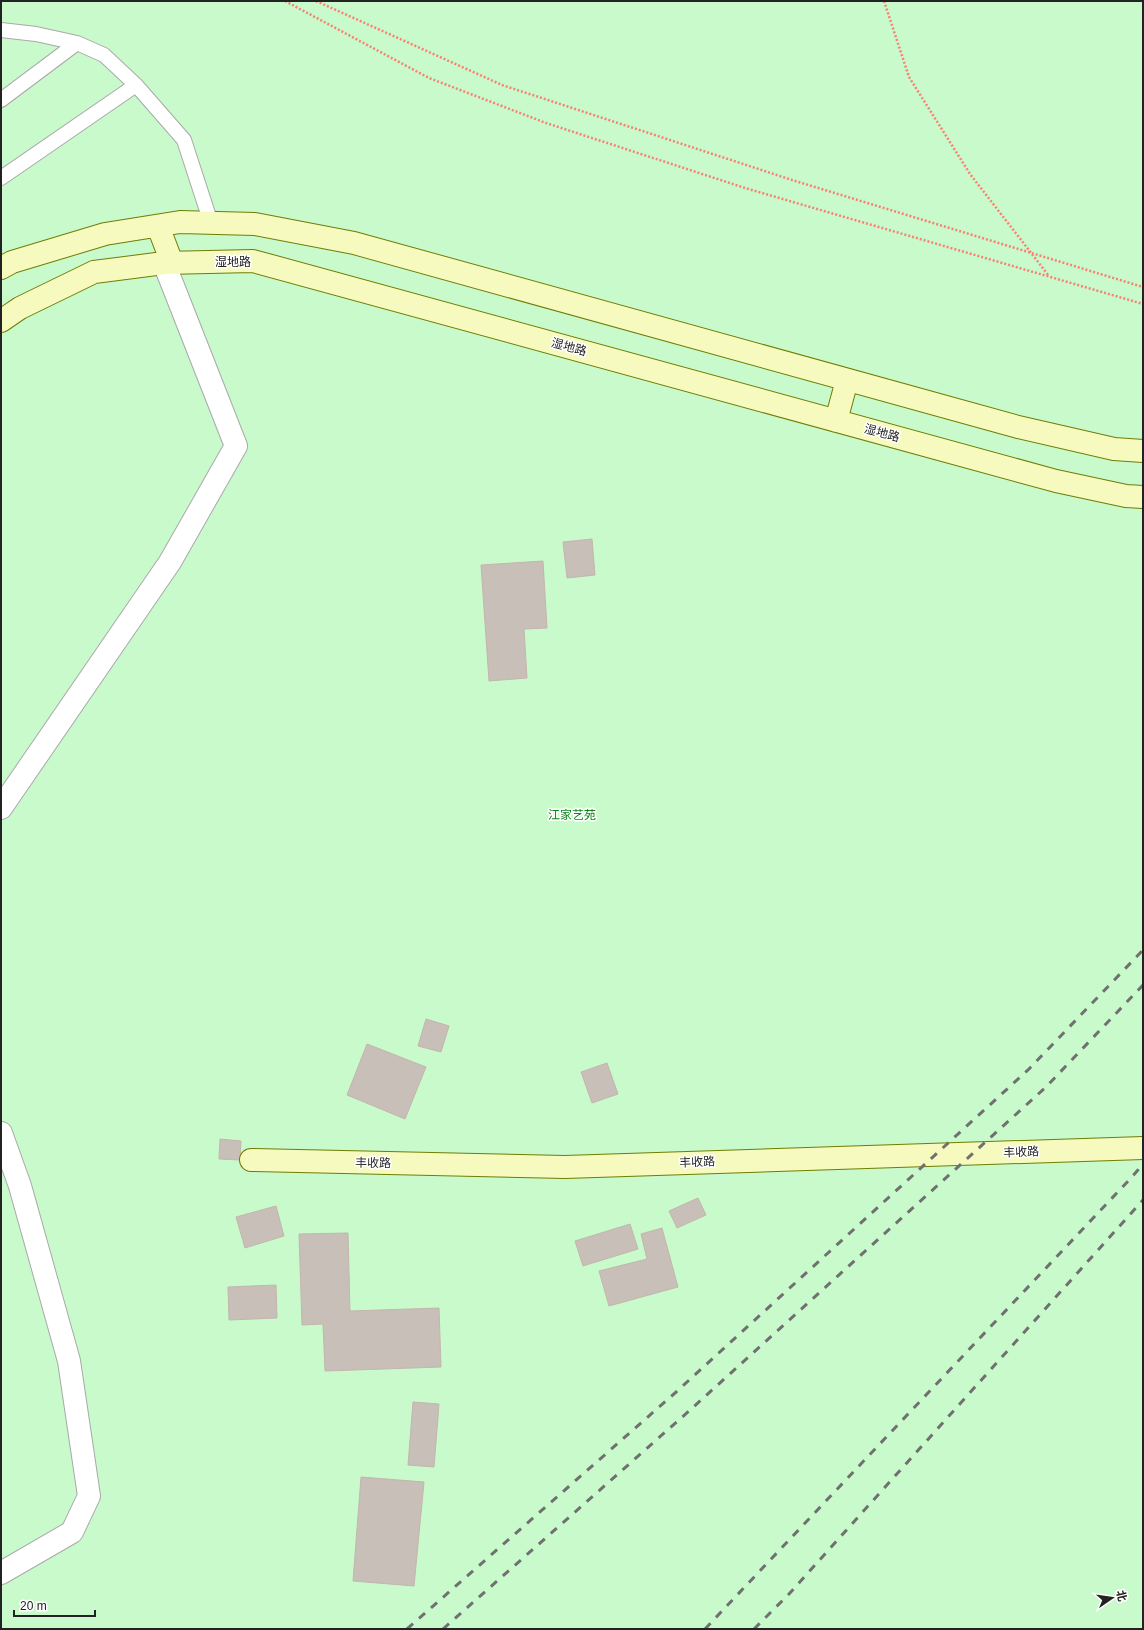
<svg xmlns="http://www.w3.org/2000/svg" width="1144" height="1630" font-family="Arial,'Noto Sans SC',sans-serif">
<rect width="100%" height="100%" fill="#f2efe9"/>
<!-- park -->
<path fill="#c8facc" d="M1 1H1143V1629H1Z"/>
<!-- building -->
<path fill="#c7bfb8" stroke="#c4b6ab" d="M592 539 595 575 567 578 563 542Z
M543 561 547 628 524 629 527 678 489 681 481 565Z
M426 1019 449 1026 441 1052 418 1046Z
M367 1044 426 1067 405 1119 347 1095Z
M607 1063 618 1094 592 1103 581 1072Z
M220 1139 241 1141 240 1160 219 1159Z
M698 1198 706 1215 677 1228 669 1211Z
M276 1206 284 1236 245 1248 236 1217Z
M630 1224 638 1249 583 1266 575 1241Z
M662 1228 678 1287 609 1306 599 1271 647 1259 641 1234Z
M348 1233 350 1311 439 1308 441 1367 325 1371 323 1324 302 1325 299 1234Z
M276 1285 277 1318 229 1320 228 1287Z
M413 1402 439 1404 434 1467 408 1465Z
M361 1477 424 1482 414 1586 353 1581Z"/>
<g fill="none" stroke-linecap="round" stroke-linejoin="round">
<defs>
<path id="lane" d="M1 30 36 34 77 43 104 55 136 85 184 140 211 223
M1 100 77 43
M1 178 136 85"/>
<path id="street" d="M1 808 170 562 236 446 164 263
M1 1133 20 1186 69 1361 89 1496 72 1532 1 1573"/>
<path id="secondary" d="M158 226 172 263
M1 268 12 262 105 234 180 222 255 224 354 243 1018 427 1114 449 1143 451
M1 321 20 308 94 272 164 263 253 261 1056 481 1126 496 1143 497
M836 421 847 380
M251 1160 565 1167 1143 1148"/>
</defs>
<!-- lane casing -->
<use href="#lane" stroke="#a9a9a9" stroke-width="16"/>
<!-- street casing -->
<use href="#street" stroke="#a9a9a9" stroke-width="24"/>
<!-- secondary casing -->
<use href="#secondary" stroke="#707d05" stroke-width="24"/>
<!-- path -->
<path stroke="#fa8072" stroke-width="2.5" stroke-dasharray="2 2" stroke-linecap="butt" d="M285 1 429 78 546 123 745 188 1143 304
M316 1 502 85 792 180 1143 287
M884 1 909 77 970 174 1049 276"/>
<!-- lane -->
<use href="#lane" stroke="#fff" stroke-width="14"/>
<!-- street -->
<use href="#street" stroke="#fff" stroke-width="22"/>
<!-- secondary -->
<use href="#secondary" stroke="#f7fabf" stroke-width="22"/>
<!-- rail -->
<path stroke="#707070" stroke-width="3" stroke-dasharray="8 8" stroke-linecap="butt" d="M407 1629 675 1393 1029 1069 1143 950
M443 1629 689 1411 1046 1087 1143 985
M705 1629 1131 1178 1143 1164
M754 1629 789 1594 1143 1200"/>
</g>
<g text-anchor="middle" stroke-width="3" stroke-linejoin="round" paint-order="stroke">
<!-- street labels -->
<g font-size="12" fill="#222" stroke="#fff">
<text x="233" y="266">湿地路</text>
<text transform="translate(569 347) rotate(15)" y="4">湿地路</text>
<text transform="translate(882 433) rotate(15)" y="4">湿地路</text>
<text transform="translate(1021 1152) rotate(-2)" y="4">丰收路</text>
<text transform="translate(697 1162) rotate(-2)" y="4">丰收路</text>
<text transform="translate(373 1163) rotate(1)" y="4">丰收路</text>
</g>
<!-- park labels -->
<g font-size="12" fill="#0c8416" stroke="#fff">
<text x="572" y="819">江家艺苑</text>
</g>
</g>
<!-- border -->
<rect width="1144" height="1630" fill="none" stroke="#222222" stroke-width="4"/>
<!-- north arrow -->
<g transform="translate(1112 1598) rotate(77)" stroke="#ffffff" stroke-width="3" paint-order="stroke">
<path d="M0-3L7 15L0 10L-7 15Z" fill="#222222"/>
<text y="-6" font-size="11" font-weight="bold" text-anchor="middle" fill="#222222">北</text>
</g>
<!-- scale -->
<path d="M14 1610v6h81v-6" fill="none" stroke="#222222" stroke-width="2"/>
<text x="20" y="1610" font-size="12" fill="#222222" stroke="#ffffff" stroke-width="3" paint-order="stroke">20 m</text>
</svg>
